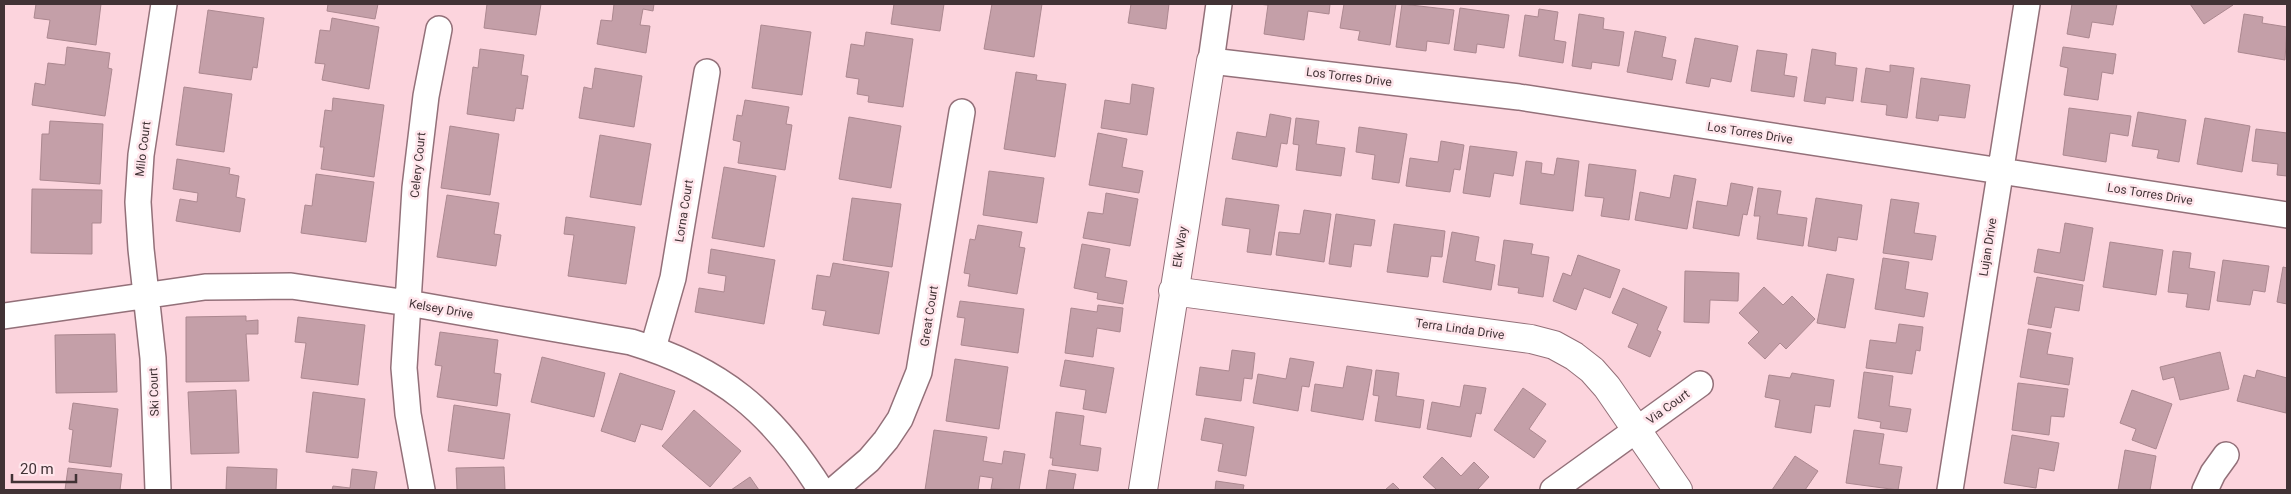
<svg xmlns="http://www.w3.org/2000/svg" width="2291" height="494" font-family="Roboto,sans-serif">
<rect width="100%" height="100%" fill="#fcd4dd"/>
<!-- building -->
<path fill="#c49fa8" stroke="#ac8890" d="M36 4H101L96 45 47 38 50 20 34 18Z
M328 4H378L375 19 327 11Z
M487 4H541L536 35 484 28Z
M610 4H654L653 11 643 9 640 25 650 26 646 53 597 44 601 20 612 21 614 4Z
M894 4H944L940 31 891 24Z
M992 4H1042L1034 57 984 49Z
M1131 4H1169L1166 29 1128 23Z
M1257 4H1330L1329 14 1308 11 1304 40 1264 34 1268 5Z
M1344 4H1396L1390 45 1358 40 1360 31 1340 28Z
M1402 4 1454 10 1449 44 1427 41 1426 51 1396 47Z
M2072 4H2117L2113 25 2092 22 2089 38 2067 34Z
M2190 4H2232L2233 5 2204 24Z
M1460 8 1509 15 1504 48 1477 44 1476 53 1454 50Z
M1539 9 1558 12 1554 40 1566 42 1563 63 1519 56 1525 15 1538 17Z
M208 10 264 18 257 68 253 67 251 80 199 73Z
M1579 14 1604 18 1603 29 1624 32 1619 66 1592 62 1591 69 1572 66Z
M2244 14 2263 17 2262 23 2287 27 2285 60 2238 52Z
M332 18 379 27 369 89 322 80 325 64 315 63 320 30 330 31Z
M761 25 811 32 802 95 752 88Z
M1635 31 1666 37 1662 57 1676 60 1672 80 1627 72Z
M866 32 913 39 903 107 868 102 869 96 857 94 859 79 846 77 851 44 864 46Z
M1695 38 1738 46 1731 82 1711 78 1709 87 1686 83Z
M67 47 110 53 108 68 112 69 105 116 32 105 35 83 45 85 48 63 65 65Z
M2063 47 2116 54 2113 74 2102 72 2098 100 2064 95 2068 68 2060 66Z
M480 49 524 55 521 75 528 76 523 109 516 108 514 121 467 114 473 67 478 68Z
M1812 49 1836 53 1835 65 1857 68 1853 101 1826 97 1825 104 1804 101Z
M1757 50 1787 54 1784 75 1797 77 1794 97 1751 91Z
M1890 65 1914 68 1907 118 1886 115 1887 105 1861 102 1866 68 1890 72Z
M595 68 642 76 634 127 579 118 584 87 592 89Z
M1016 72 1037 75 1036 80 1066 84 1055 157 1004 149Z
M1921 78 1970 85 1965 118 1939 115 1938 121 1916 118Z
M1132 84 1154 88 1147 135 1101 128 1105 100 1130 104Z
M184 87 232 94 224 152 176 145Z
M333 98 384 105 374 177 321 169 324 147H320L325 110 332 111Z
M745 100 789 107 786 124 792 125 785 170 738 163 741 142 733 140 737 115 742 116Z
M2069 108 2131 116 2128 136 2110 133 2106 162 2063 155Z
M2138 112 2186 120 2179 162 2157 158 2159 150 2132 146Z
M1270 114 1291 118 1287 144 1281 143 1277 167 1232 159 1237 132 1266 137Z
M849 117 901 126 891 188 839 179Z
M1296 118 1319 121 1316 144 1345 148 1341 176 1296 170 1299 145 1293 144Z
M2205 118 2250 126 2242 172 2197 164Z
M50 121 103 124 100 184 40 180 42 134H49Z
M450 126 499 134 490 195 441 188Z
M1359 127 1407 134 1399 183 1372 179 1375 155 1356 152Z
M2256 129 2287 133V176L2277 175 2278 164 2252 161Z
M1098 133 1127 139 1122 167 1143 171 1139 193 1089 185Z
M600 135 651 144 641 205 590 197Z
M1441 141 1464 145 1460 170 1454 169 1450 192 1406 186 1410 158 1438 162Z
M1470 146 1517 152 1513 176 1494 173 1490 197 1463 193Z
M1557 158 1579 161 1573 211 1520 204 1526 161 1542 163 1541 173 1554 175Z
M177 159 230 168 229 174 239 176 236 197 245 199 240 232 176 221 180 199 197 202 198 193 173 189Z
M1589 164 1636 170 1629 220 1601 216 1604 198 1585 196Z
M724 167 776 176 764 247 712 238Z
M989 171 1044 178 1037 223 983 215Z
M316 174 374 182 366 242 301 233 305 205 312 206Z
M1674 175 1696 179 1687 229 1635 220 1640 192 1670 198Z
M1731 183 1753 187 1747 215 1743 214 1739 236 1693 228 1697 201 1727 206Z
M1758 188 1781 191 1777 214 1807 218 1803 246 1757 239 1760 216H1754Z
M32 189 102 190 101 223H92V254L31 253Z
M1106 193 1138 199 1130 246 1083 238 1088 212 1103 214Z
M447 195 499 203 494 234 501 235 496 266 437 257Z
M852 198 901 204 892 267 843 260Z
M1226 198 1279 205 1271 255 1247 252 1250 229 1222 225Z
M1816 198 1862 205 1857 240 1838 237 1836 251 1808 246Z
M1891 199 1919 203 1914 233 1936 236 1932 260 1883 253Z
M1304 210 1331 214 1324 262 1276 255 1279 232 1300 234Z
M1336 214 1375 220 1371 246 1354 244 1351 267 1329 264Z
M566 217 635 227 626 284 568 276 574 235 564 234Z
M2065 223 2093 228 2084 281 2034 272 2038 249 2060 253Z
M1394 224 1445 231 1442 257 1431 256 1428 277 1387 272Z
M978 225 1022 232 1019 247 1025 248 1017 294 968 286 970 274 964 273 970 239 975 240Z
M1452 232 1479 237 1475 261 1495 265 1491 290 1443 282Z
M1504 240 1533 244 1531 254 1549 257 1543 297 1518 293 1519 288 1498 285Z
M2110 242 2163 250 2156 295 2103 287Z
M1082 244 1110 249 1105 277 1127 281 1123 304 1097 299 1098 293 1074 288Z
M711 249 775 260 764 324 695 312 699 288 724 292 726 276 708 273Z
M2173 251 2191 253 2189 268 2215 272 2209 310 2186 307 2188 294 2168 292Z
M1578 255 1620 270 1610 298 1584 288 1576 310 1553 301 1563 273 1571 276Z
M1883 258 1909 262 1905 289 1928 293 1924 317 1875 309Z
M2223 260 2269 266 2265 292 2253 290 2250 305 2217 301Z
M833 263 889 272 879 334 823 325 826 311 812 309 817 275 830 277Z
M2283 267 2287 268V304L2277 302Z
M1685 271 1739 273 1738 301 1710 300 1709 323 1684 322Z
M1827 274 1854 279 1845 328 1817 323Z
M2037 277 2083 285 2079 311 2055 307 2051 328 2028 324Z
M1764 287 1783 305 1792 296 1815 319 1786 349 1780 343 1765 359 1748 343 1759 332 1739 313Z
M1623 288 1667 307 1657 330 1661 332 1650 357 1628 347 1638 324 1612 313Z
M960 301 1024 309 1018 353 961 345 965 318 957 317Z
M1098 305 1123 308 1120 332 1097 328 1093 357 1065 353 1071 308 1097 312Z
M246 316V321L258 320V334H246L249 381 186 382V317Z
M298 317 365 325 358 385 301 378 306 343 295 342Z
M1899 324 1923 327 1920 351 1916 350 1912 374 1866 368 1870 340 1896 343Z
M2028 329 2051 333 2047 354 2073 358 2069 385 2020 377Z
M440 332 498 340 494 373 501 374 497 406 437 397 442 366 435 365Z
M115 334 117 392 56 393 55 335Z
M1232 350 1255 353 1252 379 1244 378 1241 401 1196 395 1200 367 1229 371Z
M2220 352 2229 389 2180 400 2174 377 2163 380 2160 367Z
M542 357 605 373 594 417 531 402Z
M1290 358 1314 362 1309 387 1302 386 1298 411 1253 403 1258 374 1286 379Z
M955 359 1008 367 999 429 946 421Z
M1065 360 1114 368 1106 413 1083 409 1086 390 1060 386Z
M1347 366 1372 370 1363 420 1311 411 1315 384 1343 388Z
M1376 370 1399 373 1396 396 1424 400 1420 428 1375 421 1379 396 1373 395Z
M2257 370 2287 378 2286 413 2237 401 2244 375 2255 378Z
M1864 372 1893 376 1889 406 1911 409 1907 432 1880 428 1881 422 1858 418Z
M620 373 675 391 662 430 641 424 635 442 601 431Z
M1792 373 1834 380 1830 407 1815 405 1811 433 1775 427 1780 400 1765 397 1769 375 1790 378Z
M2018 383 2068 389 2064 417 2051 416 2049 435 2012 430Z
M1464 385 1486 388 1481 414 1476 413 1471 437 1427 429 1432 402 1460 407Z
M1523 388 1546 404 1529 429 1546 441 1534 458 1494 430Z
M236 390 239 453 191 454 188 392Z
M2132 390 2172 404 2156 449 2132 440 2136 429 2120 423Z
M313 392 365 399 358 458 306 452Z
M73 403 118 409 111 467 69 462 73 430 69 429Z
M454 405 510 414 504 459 448 451Z
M694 410 741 451 710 487 662 446Z
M1056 412 1084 416 1080 445 1101 448 1098 471 1052 465 1053 458H1050Z
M1205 418 1254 427 1246 476 1218 471 1223 444 1201 440Z
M934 430 987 437 983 461 1002 464 1004 451 1025 454 1019 490 991 489 993 478 980 476 978 490H925Z
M1854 430 1884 434 1879 464 1902 467 1898 490 1846 483Z
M2012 435 2059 443 2054 471 2039 468 2036 488 2004 483Z
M2125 450 2156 456 2150 490H2118Z
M1795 456 1818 471 1805 490H1772Z
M1442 457 1461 476 1474 462 1489 477 1477 490H1437L1423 477Z
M227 467 277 469 276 490H226Z
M504 467 505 490H457L456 468Z
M68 468 122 474 120 490H65Z
M352 469 377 472 374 490H332L333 486 350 488Z
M1049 470 1076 474 1073 490H1046Z
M750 477 759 490H731Z
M1216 481 1244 485 1243 490H1215Z
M1393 483 1400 490H1385Z"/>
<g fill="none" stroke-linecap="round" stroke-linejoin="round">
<defs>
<path id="minor" d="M1219 4 1211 61 1519 97 2287 215
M4 316 205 287 291 286 408 303 631 342C721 369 772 412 821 490
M653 348 673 278 707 72
M158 490 153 358 141 249 138 202 141 155 164 4
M422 490 408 414 404 368 415 188 426 96 439 29
M834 490 869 460 886 440 900 419 919 372 962 112
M1553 490 1700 384
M1950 490 2027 4
M2205 490 2213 473 2226 455"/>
<path id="tertiary" d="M1173 291 1531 339 1554 345 1574 356 1592 370 1607 387 1678 490
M1143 490 1211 61"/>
</defs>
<!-- minor casing -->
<use href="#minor" stroke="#937079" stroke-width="28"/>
<!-- tertiary casing -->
<use href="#tertiary" stroke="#937079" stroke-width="30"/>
<!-- minor -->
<use href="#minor" stroke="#fff" stroke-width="25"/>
<!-- tertiary -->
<use href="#tertiary" stroke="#fff" stroke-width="28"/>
</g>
<g text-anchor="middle" stroke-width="5" stroke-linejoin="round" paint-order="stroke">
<!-- street labels -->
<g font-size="12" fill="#413235" stroke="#ffe6ec">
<text transform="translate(1349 77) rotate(7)" y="4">Los Torres Drive</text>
<text transform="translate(1750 133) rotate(9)" y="4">Los Torres Drive</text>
<text transform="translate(143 149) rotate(-83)" y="4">Milo Court</text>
<text transform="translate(418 165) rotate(-84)" y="4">Celery Court</text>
<text transform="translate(2150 194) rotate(9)" y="4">Los Torres Drive</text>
<text transform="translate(684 211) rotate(-81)" y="4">Lorna Court</text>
<text transform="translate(1180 247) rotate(-81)" y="4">Elk Way</text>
<text transform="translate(1988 247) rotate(-81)" y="4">Lujan Drive</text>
<text transform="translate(441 309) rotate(10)" y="4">Kelsey Drive</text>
<text transform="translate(929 316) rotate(-81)" y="4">Great Court</text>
<text transform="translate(1460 329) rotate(8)" y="4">Terra Linda Drive</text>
<text transform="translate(154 392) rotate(-92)" y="4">Ski Court</text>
<text transform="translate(1668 407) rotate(-36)" y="4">Via Court</text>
</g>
</g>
<!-- border -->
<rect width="2291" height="494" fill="none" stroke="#413235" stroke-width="10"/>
<!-- scale -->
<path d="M12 474v8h64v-8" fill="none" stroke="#413235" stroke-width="2.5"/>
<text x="20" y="474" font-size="15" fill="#413235" stroke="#ffe6ec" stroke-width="4" paint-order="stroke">20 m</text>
</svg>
